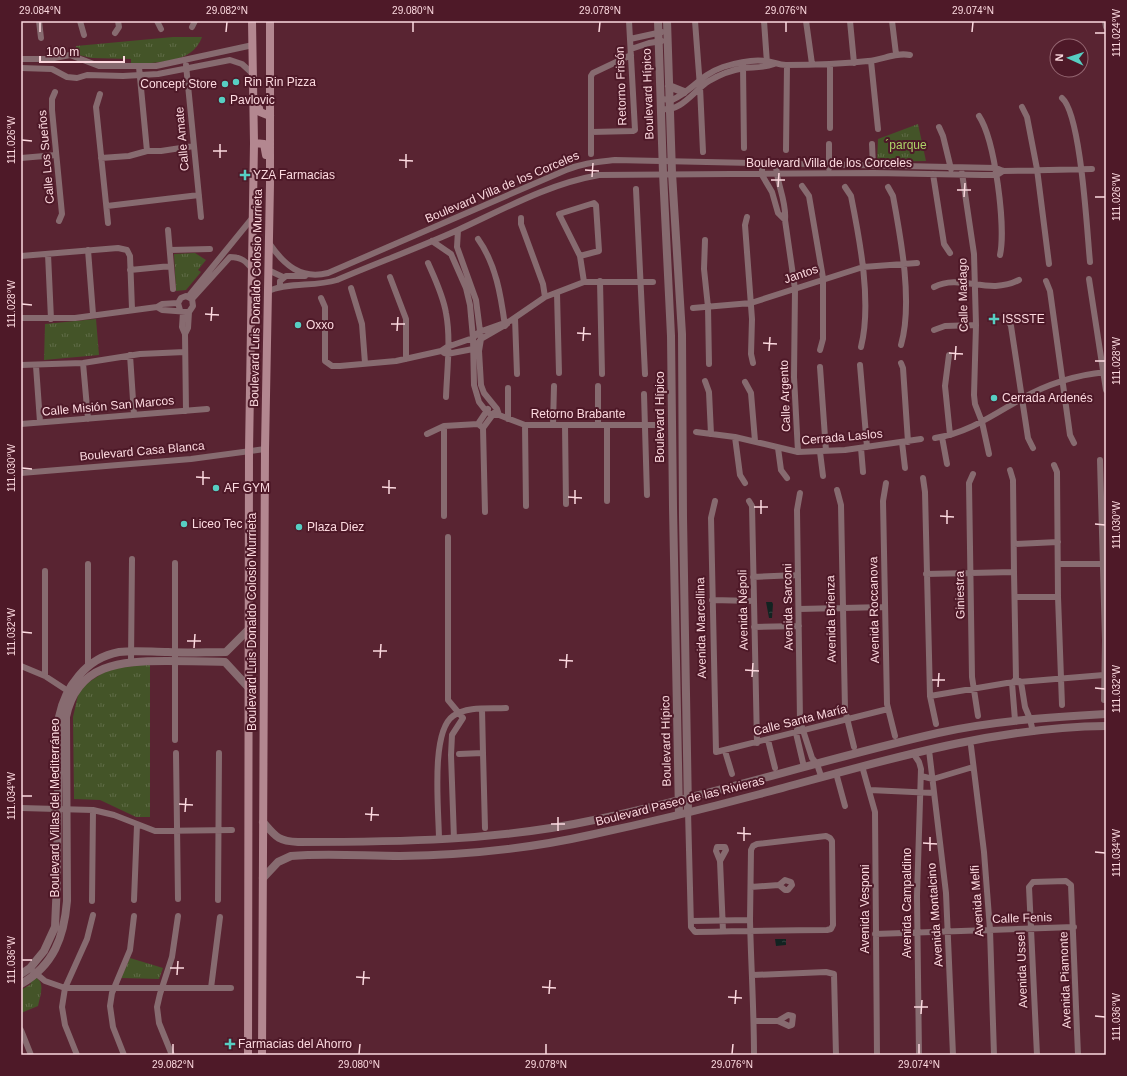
<svg xmlns="http://www.w3.org/2000/svg" width="1127" height="1076" font-family="Arial,sans-serif">
<defs>
<pattern id="park-tufts" width="24" height="20" patternUnits="userSpaceOnUse"><rect width="24" height="20" fill="#445428"/><path d="M3 7l-1-3M5 7V3M7 7l1-3M15 17l-1-3M17 17v-4M19 17l1-3" fill="none" stroke="#606c47"/></pattern>
<pattern id="water-ripples" width="26" height="14" patternUnits="userSpaceOnUse"><rect width="26" height="14" fill="#122321"/><path d="M2 4q2-2 4 0t4 0M15 11q2-2 4 0t4 0" fill="none" stroke="#354241"/></pattern>
</defs>
<rect width="100%" height="100%" fill="#592432"/>
<!-- park -->
<path fill="url(#park-tufts)" d="M173 37H202C192 65 156 62 131 64V59L91 58 75 54 76 46Z
M918 124 926 161 877 162 878 139Z
M195 253 206 260 198 270 201 272 186 290 176 291 174 254Z
M96 319 99 355 44 360 45 324Z
M150 664V817H136L100 800 74 799 73 717 78 695 86 684 109 669Z
M130 958 163 968 159 979 121 978Z
M35 977C46 982 40 996 38 1006L21 1013V990L31 984 29 981Z"/>
<!-- water -->
<path fill="url(#water-ripples)" d="M766 602H772L773 604 772 618H769Z
M775 939H786V945L776 946Z"/>
<g fill="none" stroke-linecap="round" stroke-linejoin="round">
<!-- minor -->
<path stroke="#876b70" stroke-width="6" d="M39 21 41 38
M80 21 84 35
M157 21 161 29
M695 21 700 87 703 152
M764 21 767 63
M806 21 812 64
M850 21 854 63
M892 21 896 54
M1105 21 1106 27
M192 27 195 21
M115 33 119 27 118 21
M630 39 662 32
M631 49 649 43 662 41
M21 59H49L70 55 99 66H156L253 45
M871 61 878 129
M830 64V128
M186 65 201 217
M743 66 744 148
M139 67 147 151
M21 68 52 69 67 77 77 78 87 75 123 76 158 74 230 60 242 64 253 74
M55 92 52 99V110L62 214 59 221
M100 94 96 107 108 223
M1062 98C1081 114 1087 232 1090 262
M661 99 672 100C692 91 700 75 723 67 736 63 751 59 765 61 772 61 778 65 786 65 813 65 841 64 868 61 883 60 895 52 910 55
M1022 107 1027 117 1037 169 1049 264
M661 109C682 112 693 91 709 81 719 75 732 70 744 68 755 67 764 68 774 64
M979 116C995 140 1006 227 1000 255
M939 127 943 136 951 169
M591 132 633 131 635 130 629 21
M872 144 873 165
M786 150 787 65
M591 154V76L593 73 631 55
M21 158 56 155
M101 158 129 156 147 151H161L194 146
M762 163V175L772 192 778 213 785 220
M776 164C776 183 787 201 785 220L795 289 794 377 798 452
M829 168V144
M962 173 974 254 976 325 974 395 975 404 982 422 989 454
M933 174 944 244 950 253
M802 186 809 196 823 278V339L820 350
M845 187 851 196C860 241 872 303 861 347
M888 187 893 196C901 239 913 303 901 345
M636 189 645 374
M107 206 199 195
M747 217 745 225 752 319 751 354 753 363
M521 218V224L543 284 545 297
M168 230 173 289
M458 230 457 247 476 300 481 339 479 351 481 385 484 393 497 409 499 415
M478 239C496 264 501 296 505 326
M705 240 704 269 708 307 709 364
M432 241 451 254 466 288 470 305 473 338 474 385 479 402 486 411 492 415H499L525 425H660
M269 243C284 265 301 280 328 273L566 170C582 163 598 162 615 160L996 168 1003 171 1092 169
M88 250 93 314
M170 250 210 249
M48 254 51 319
M21 256 118 248 127 250 130 256 132 309
M580 256 599 251 596 205 594 203 559 214 580 256 584 282
M428 263C435 279 443 295 446 313 451 339 447 370 446 397
M130 270 171 266
M268 270 283 277
M390 277 406 319V359
M1089 279 1106 390
M600 281 602 374
M1046 281 1050 291 1070 435 1074 443
M280 287V281L286 276H305
M934 287C961 273 988 296 1019 280
M351 288 362 324 365 363
M268 291C289 282 314 287 337 280 377 263 418 248 458 230 504 209 548 184 599 175L874 173 983 175H997L1003 171
M557 293 559 373
M188 297 254 216
M321 298 325 307V361L332 366H340L396 361 441 351 447 347 473 338 479 332 510 321 545 297 584 282H653
M192 299 230 257C241 257 246 261 252 269
M157 307 162 310 189 312 193 306 192 299 186 296 181 298 178 303 180 310
M693 308 751 303 863 267 917 263
M183 312 182 327 185 334
M1006 316 1011 326 1028 438 1033 448
M21 318H75L157 307 162 304 178 303
M515 318 517 374
M934 330 945 326 976 325
M444 353 447 354 473 349 481 339 507 324
M130 355 134 415
M949 355 945 386 950 435
M83 363 88 419
M901 363 903 368 908 442
M21 365 83 363 140 354 185 352
M860 365 867 447
M36 366 40 422
M820 367 826 451
M705 381 709 392 711 434
M745 382 751 393 755 441
M508 388V419
M644 394 647 495
M186 411 185 334 188 328 189 312
M21 424 207 409
M478 424 488 409
M525 425 526 506
M553 425 554 386
M565 425 566 504
M598 425V386
M444 426V516
M483 428 485 512
M483 428 494 413
M696 432 735 437 798 452 845 450 921 439
M427 434 444 426 478 424 483 428
M735 437 740 475 745 483
M942 437 947 464
M935 438C968 433 993 415 1021 399 1047 384 1076 375 1106 372
M902 442 905 468
M778 448 781 470 787 478
M861 448 863 472
M820 452 823 476
M1100 460 1105 640 1104 700
M1054 465 1057 472 1058 597 1062 705
M21 473 191 459 265 449
M973 474 969 483 972 677 978 716
M923 478 925 492 930 696 1007 683 1104 675
M886 483 883 501 887 704 895 736
M837 490 841 505 845 710 854 747
M800 493 797 510 800 721 796 733 804 767
M607 501V425
M715 501 711 518 716 752 888 709
M749 501 752 506 757 743
M448 537V700L463 718 452 735 451 755 454 839
M1014 544 1058 542
M175 563V740
M1058 564H1103
M45 571V676
M1014 572 1016 679 1012 683 1015 720
M926 574 1014 572 1013 480 1010 470
M753 577 798 575
M1015 597H1058
M712 600 754 601
M799 609 885 607
M754 627 799 626
M131 661 132 559
M21 666 45 676 71 693
M88 666V564
M1019 681 1021 682 1025 707 1030 719 1033 732
M930 696 936 724
M800 721 812 758 817 764 821 776
M768 740 775 768
M971 746 984 852 990 930 994 1055
M929 750 946 893 953 1055
M725 751 732 774
M176 753 178 899
M483 753 485 828
M913 753 919 762 921 769 917 896 919 1055
M459 754 483 753 482 709
M862 766 875 812 877 1055
M836 773 845 806
M921 776 933 779 973 767
M870 790 934 793
M21 808 93 810 114 815 155 831 232 830
M688 811 691 927 695 932C739 931 783 930 827 930L831 929 833 925 832 841 830 838 826 836 757 844 753 846 751 850 750 920C751 965 754 1010 754 1055
M439 840C439 813 430 732 453 716 467 706 490 709 506 708
M720 861 726 850 725 847H717L716 851 720 861 723 931
M751 887 779 885 785 880 791 882 792 885 788 890H785L779 885
M134 900 137 825
M218 900 219 753
M92 901 93 810
M691 921 750 920
M875 934 1074 927
M33 971 45 981 65 988H231
M753 975 826 972 834 974 836 1055
M211 988 220 917
M754 1021H778L789 1026 792 1025 793 1016 788 1015 778 1021
M21 1030 31 1055
M77 1055 65 1025 62 1007 65 988 87 939 93 915
M124 1055 113 1027 110 1006 112 993 130 950 134 916
M172 1055 159 1023 157 1007 160 994 172 957 178 916
M1037 1055 1029 887 1033 882 1066 881 1071 885 1078 1055"/>
<!-- tertiary -->
<path stroke="#876b70" stroke-width="8" d="M658 21 663 173 671 336 673 507 679 814
M667 21 672 173 682 334 683 517 688 811
M669 86 684 92
M263 822C276 837 278 841 298 842 397 842 497 841 594 820 710 796 823 759 938 733 993 721 1050 717 1106 714
M263 878 278 862 291 856C327 853 364 856 400 856 463 855 528 849 590 835 647 823 704 809 760 794 873 764 988 727 1106 726
M21 974 30 968 44 951 55 927 57 882 59 717C65 687 86 658 119 652 135 650 152 652 168 652 187 653 206 652 226 652L249 629
M21 984C54 965 64 937 67 901L66 717C77 663 122 661 166 661 185 661 205 661 225 662L249 688"/>
<!-- secondary -->
<path stroke="#b38790" stroke-width="8" d="M257 101 260 112 270 116
M254 143 264 144 266 155
M248 1055 249 451 254 143 252 21
M262 1055 265 449 270 184V21"/>
</g>
<!-- ticks -->
<path fill="none" stroke="#fcd9df" stroke-width="1.5" d="M40 32V22M226 32 227 22M413 32V22M599 32 600 22M786 32V22M972 32 973 22M1095 33H1105M22 140 32 141M213 151H227M220 158V144M399 160 413 161M406 168V154M585 170 599 171M592 177 593 163M771 180H785M778 187 779 173M957 190H971M964 197 965 183M1095 197H1105M22 304 32 305M205 314 219 315M211 321 212 307M391 324H405M397 331 398 317M577 333 591 334M583 341 584 327M763 343 777 344M769 351 770 337M949 353 963 354M955 360 956 346M1095 361H1105M22 468 32 469M196 477 210 478M203 485V471M382 487 396 488M389 494V480M568 497 582 498M575 504V490M754 507H768M761 514V500M940 516 954 517M947 524V510M1095 524 1105 525M22 632 32 633M187 641H201M194 648 195 634M373 651H387M380 658 381 644M559 660 573 661M566 668 567 654M745 670 759 671M752 677 753 663M932 680H945M938 687 939 673M1095 688 1105 689M22 796H32M179 804 193 805M185 812 186 798M365 814 379 815M371 821 372 807M551 824H565M558 831V817M737 833 751 834M744 841V827M923 843 937 844M930 851V837M1095 852 1105 853M22 960H32M170 968H184M177 975 178 961M356 977 370 978M363 985 364 971M542 987 556 988M549 994 550 980M728 997 742 998M735 1004 736 990M914 1007H928M921 1014 922 1000M1095 1016 1105 1017M173 1054V1044M359 1054 360 1044M546 1054V1044M732 1054 733 1044M919 1054V1044"/>
<!-- markers -->
<g fill="#57cec2" stroke="#4e1928" stroke-width="1.5">
<circle cx="236" cy="82" r="4"/>
<circle cx="225" cy="84" r="4"/>
<circle cx="222" cy="100" r="4"/>
<path d="M243 169h4v4h4v4h-4v4h-4v-4h-4v-4h4z"/>
<path d="M992 313h4v4h4v4h-4v4h-4v-4h-4v-4h4z"/>
<circle cx="298" cy="325" r="4"/>
<circle cx="994" cy="398" r="4"/>
<circle cx="216" cy="488" r="4"/>
<circle cx="184" cy="524" r="4"/>
<circle cx="299" cy="527" r="4"/>
<path d="M228 1038h4v4h4v4h-4v4h-4v-4h-4v-4h4z"/>
</g>
<g text-anchor="middle" stroke-width="4" stroke-linejoin="round" paint-order="stroke">
<!-- poi labels -->
<g font-size="12" fill="#fcd9df" stroke="#4e1928" text-anchor="start">
<text x="244" y="86">Rin Rin Pizza</text>
<text x="217" y="88" text-anchor="end">Concept Store</text>
<text x="230" y="104">Pavlovic</text>
<text x="253" y="179">YZA Farmacias</text>
<text x="1002" y="323">ISSSTE</text>
<text x="306" y="329">Oxxo</text>
<text x="1002" y="402">Cerrada Ardenés</text>
<text x="224" y="492">AF GYM</text>
<text x="192" y="528">Liceo Tec</text>
<text x="307" y="531">Plaza Diez</text>
<text x="238" y="1048">Farmacias del Ahorro</text>
</g>
<!-- street labels -->
<g font-size="12" fill="#fcd9df" stroke="#4e1928">
<text transform="translate(621 86) rotate(-92)" y="4">Retorno Frisón</text>
<text transform="translate(648 94) rotate(-92)" y="4">Boulevard Hípico</text>
<text transform="translate(182 139) rotate(-95)" y="4">Calle Amate</text>
<text transform="translate(46 157) rotate(-95)" y="4">Calle Los Sueños</text>
<text x="829" y="167">Boulevard Villa de los Corceles</text>
<text transform="translate(502 187) rotate(-23)" y="4">Boulevard Villa de los Corceles</text>
<text transform="translate(801 274) rotate(-19)" y="4">Jantos</text>
<text transform="translate(963 295) rotate(-91)" y="4">Calle Madago</text>
<text transform="translate(256 298) rotate(-89)" y="4">Boulevard Luis Donaldo Colosio Murrieta</text>
<text transform="translate(785 396) rotate(-92)" y="4">Calle Argento</text>
<text transform="translate(108 406) rotate(-5)" y="4">Calle Misión San Marcos</text>
<text x="578" y="418">Retorno Brabante</text>
<text transform="translate(660 417) rotate(-90)" y="4">Boulevard Hípico</text>
<text transform="translate(842 437) rotate(-5)" y="4">Cerrada Laslos</text>
<text transform="translate(142 451) rotate(-5)" y="4">Boulevard Casa Blanca</text>
<text transform="translate(960 595) rotate(-91)" y="4">Giniestra</text>
<text transform="translate(788 607) rotate(-91)" y="4">Avenida Sarconi</text>
<text transform="translate(743 610) rotate(-91)" y="4">Avenida Népoli</text>
<text transform="translate(874 610) rotate(-91)" y="4">Avenida Roccanova</text>
<text transform="translate(831 619) rotate(-91)" y="4">Avenida Brienza</text>
<text transform="translate(252 622) rotate(-90)" y="4">Boulevard Luis Donaldo Colosio Murrieta</text>
<text transform="translate(701 628) rotate(-91)" y="4">Avenida Marcellina</text>
<text transform="translate(800 720) rotate(-14)" y="4">Calle Santa María</text>
<text transform="translate(666 741) rotate(-91)" y="4">Boulevard Hípico</text>
<text transform="translate(680 801) rotate(-14)" y="4">Boulevard Paseo de las Rivieras</text>
<text transform="translate(55 808) rotate(-90)" y="4">Boulevard Villas del Mediterráneo</text>
<text transform="translate(977 901) rotate(-94)" y="4">Avenida Melfi</text>
<text transform="translate(907 903) rotate(-90)" y="4">Avenida Campaldino</text>
<text transform="translate(865 909) rotate(-90)" y="4">Avenida Vesponi</text>
<text transform="translate(935 915) rotate(-94)" y="4">Avenida Montalcino</text>
<text transform="translate(1022 918) rotate(-2)" y="4">Calle Fenis</text>
<text transform="translate(1022 970) rotate(-92)" y="4">Avenida Ussel</text>
<text transform="translate(1065 980) rotate(-92)" y="4">Avenida Piamonte</text>
</g>
<!-- park labels -->
<g font-size="12" fill="#acd368" stroke="#4e1928">
<text x="906" y="149">´parque</text>
</g>
</g>
<!-- border -->
<rect width="1127" height="1076" fill="none" stroke="#4e1928" stroke-width="44"/>
<!-- north arrow -->
<g transform="translate(1069 58) rotate(273)"><circle r="19" fill="#4e1928" stroke="#946671"/>
<path d="M0-3L7 15L0 10L-7 15Z" fill="#57cec2"/>
<text y="-6" font-size="11" font-weight="bold" text-anchor="middle" fill="#fcd9df">N</text>
</g>
<!-- scale -->
<path d="M40 56v6h84v-6" fill="none" stroke="#fcd9df" stroke-width="2"/>
<text x="46" y="56" font-size="12" fill="#fcd9df" stroke="#4e1928" stroke-width="3" paint-order="stroke">100 m</text>
<rect x="22" y="22" width="1083" height="1032" fill="none" stroke="#fcd9df" stroke-width="1.5"/>
<g font-size="10" text-anchor="middle" fill="#fcd9df">
<text x="40" y="14">29.084°N</text>
<text x="227" y="14">29.082°N</text>
<text x="413" y="14">29.080°N</text>
<text x="600" y="14">29.078°N</text>
<text x="786" y="14">29.076°N</text>
<text x="973" y="14">29.074°N</text>
<text transform="translate(1116 33) rotate(-90)" y="4">111.024°W</text>
<text transform="translate(11 140) rotate(-90)" y="4">111.026°W</text>
<text transform="translate(1116 197) rotate(-90)" y="4">111.026°W</text>
<text transform="translate(11 304) rotate(-90)" y="4">111.028°W</text>
<text transform="translate(1116 361) rotate(-90)" y="4">111.028°W</text>
<text transform="translate(11 468) rotate(-90)" y="4">111.030°W</text>
<text transform="translate(1116 525) rotate(-90)" y="4">111.030°W</text>
<text transform="translate(11 632) rotate(-90)" y="4">111.032°W</text>
<text transform="translate(1116 689) rotate(-90)" y="4">111.032°W</text>
<text transform="translate(11 796) rotate(-90)" y="4">111.034°W</text>
<text transform="translate(1116 853) rotate(-90)" y="4">111.034°W</text>
<text transform="translate(11 960) rotate(-90)" y="4">111.036°W</text>
<text transform="translate(1116 1017) rotate(-90)" y="4">111.036°W</text>
<text x="173" y="1068">29.082°N</text>
<text x="359" y="1068">29.080°N</text>
<text x="546" y="1068">29.078°N</text>
<text x="732" y="1068">29.076°N</text>
<text x="919" y="1068">29.074°N</text>
</g>
</svg>
